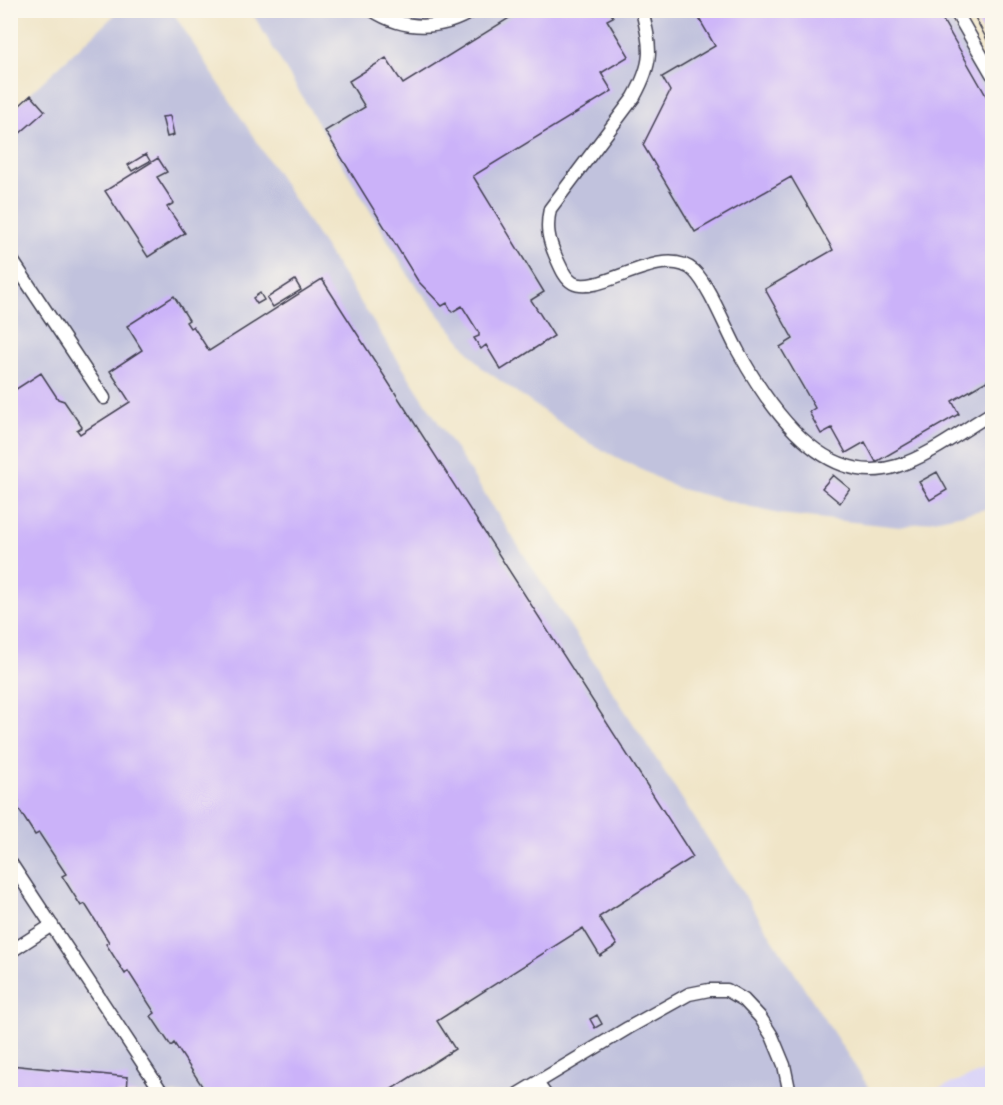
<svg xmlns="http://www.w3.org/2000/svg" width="1003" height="1105" font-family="Dekko,sans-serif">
<rect width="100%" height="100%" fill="#fbf7ec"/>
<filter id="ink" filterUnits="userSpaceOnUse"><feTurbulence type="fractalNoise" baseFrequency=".0167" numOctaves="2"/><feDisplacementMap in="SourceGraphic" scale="12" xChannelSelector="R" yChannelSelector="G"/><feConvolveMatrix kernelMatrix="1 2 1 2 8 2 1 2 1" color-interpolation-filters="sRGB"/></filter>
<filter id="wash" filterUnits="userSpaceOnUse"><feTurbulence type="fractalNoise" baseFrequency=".008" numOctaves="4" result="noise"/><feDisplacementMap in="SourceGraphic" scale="24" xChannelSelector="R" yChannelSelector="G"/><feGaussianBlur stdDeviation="1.35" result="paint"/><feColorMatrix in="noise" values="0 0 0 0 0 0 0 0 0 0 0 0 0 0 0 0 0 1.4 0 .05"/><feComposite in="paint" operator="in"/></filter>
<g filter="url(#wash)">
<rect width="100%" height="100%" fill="#f0e5c8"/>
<!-- built -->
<path fill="#dbd6f7" d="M992 1068V1094H924Z"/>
<!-- industrial -->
<path fill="#c1c2dd" d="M119 11H172L873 1094H11L10 112Z
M251 11H945L992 87V508L900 527 779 514 677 488 589 443 482 368 412 281Z"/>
<g id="blocks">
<!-- building -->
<path fill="#cbb2f9" d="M522 10H609L613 17 607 20 629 56 601 73 612 91 473 176 544 292 531 300 554 336 501 370 486 345 481 349 474 338 479 336V333L462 306 452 312 447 303 442 306 418 281 325 131 365 107 349 81 386 58 403 84Z
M694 10H937L992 106V378L952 401 959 414 876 462 865 442 846 453 832 428 821 434 809 412 815 408 780 347 793 339 765 289 833 250 791 177 695 232 643 145 670 91 662 77 715 46Z
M971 10H992V49Z
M31 95 45 111 10 142V114Z
M170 116 174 135 167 137 162 117Z
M146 154 150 161 132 171 128 165Z
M158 158 167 172 157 177 174 203 167 207 185 233 148 257 105 191Z
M322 279 693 857 599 917 617 945 600 956 583 928 437 1021 455 1049 384 1094H200L206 1092 174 1043 171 1046 151 1016 155 1013 128 971 125 974 106 944 109 942 85 904 81 906 62 876 66 874 39 833 35 835 16 805 19 802 10 788V393L41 373 58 399 64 401 82 427 77 430 80 434 130 402 110 371 142 350 127 326 174 296 189 320 186 322 190 328 193 326 209 351Z
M295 280 301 290 273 307 267 298Z
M260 293 264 300 257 304 253 298Z
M937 472 947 490 930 500 919 482Z
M833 475 850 489 840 503 822 488Z
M597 1015 602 1024 595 1028 590 1019Z
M10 1065 128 1077 127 1092 136 1093V1094H10Z"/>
</g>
</g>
<g filter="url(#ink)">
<use href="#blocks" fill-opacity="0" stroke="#413f50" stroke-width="1.5"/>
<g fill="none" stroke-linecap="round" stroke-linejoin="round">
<defs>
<path id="service" d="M372 10C404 31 441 31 474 10
M642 10C651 49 654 61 634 97L550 209C546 227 548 239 556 257 560 265 564 278 573 283 599 297 663 242 694 271 709 285 727 331 738 351 768 406 824 489 897 466 930 456 963 430 992 413
M955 10 992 74
M10 257 104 398
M10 862 163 1094
M10 952 52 925
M537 1083 545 1094
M518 1094 628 1028 689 994 709 990H727L744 1000 760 1017 772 1036 784 1065 790 1094"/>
</defs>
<!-- service casing -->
<use href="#service" stroke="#413f50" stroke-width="15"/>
<!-- service -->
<use href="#service" stroke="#fff" stroke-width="12"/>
</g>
</g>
<!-- margin -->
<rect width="1003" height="1105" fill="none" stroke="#fbf7ec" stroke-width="36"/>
</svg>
